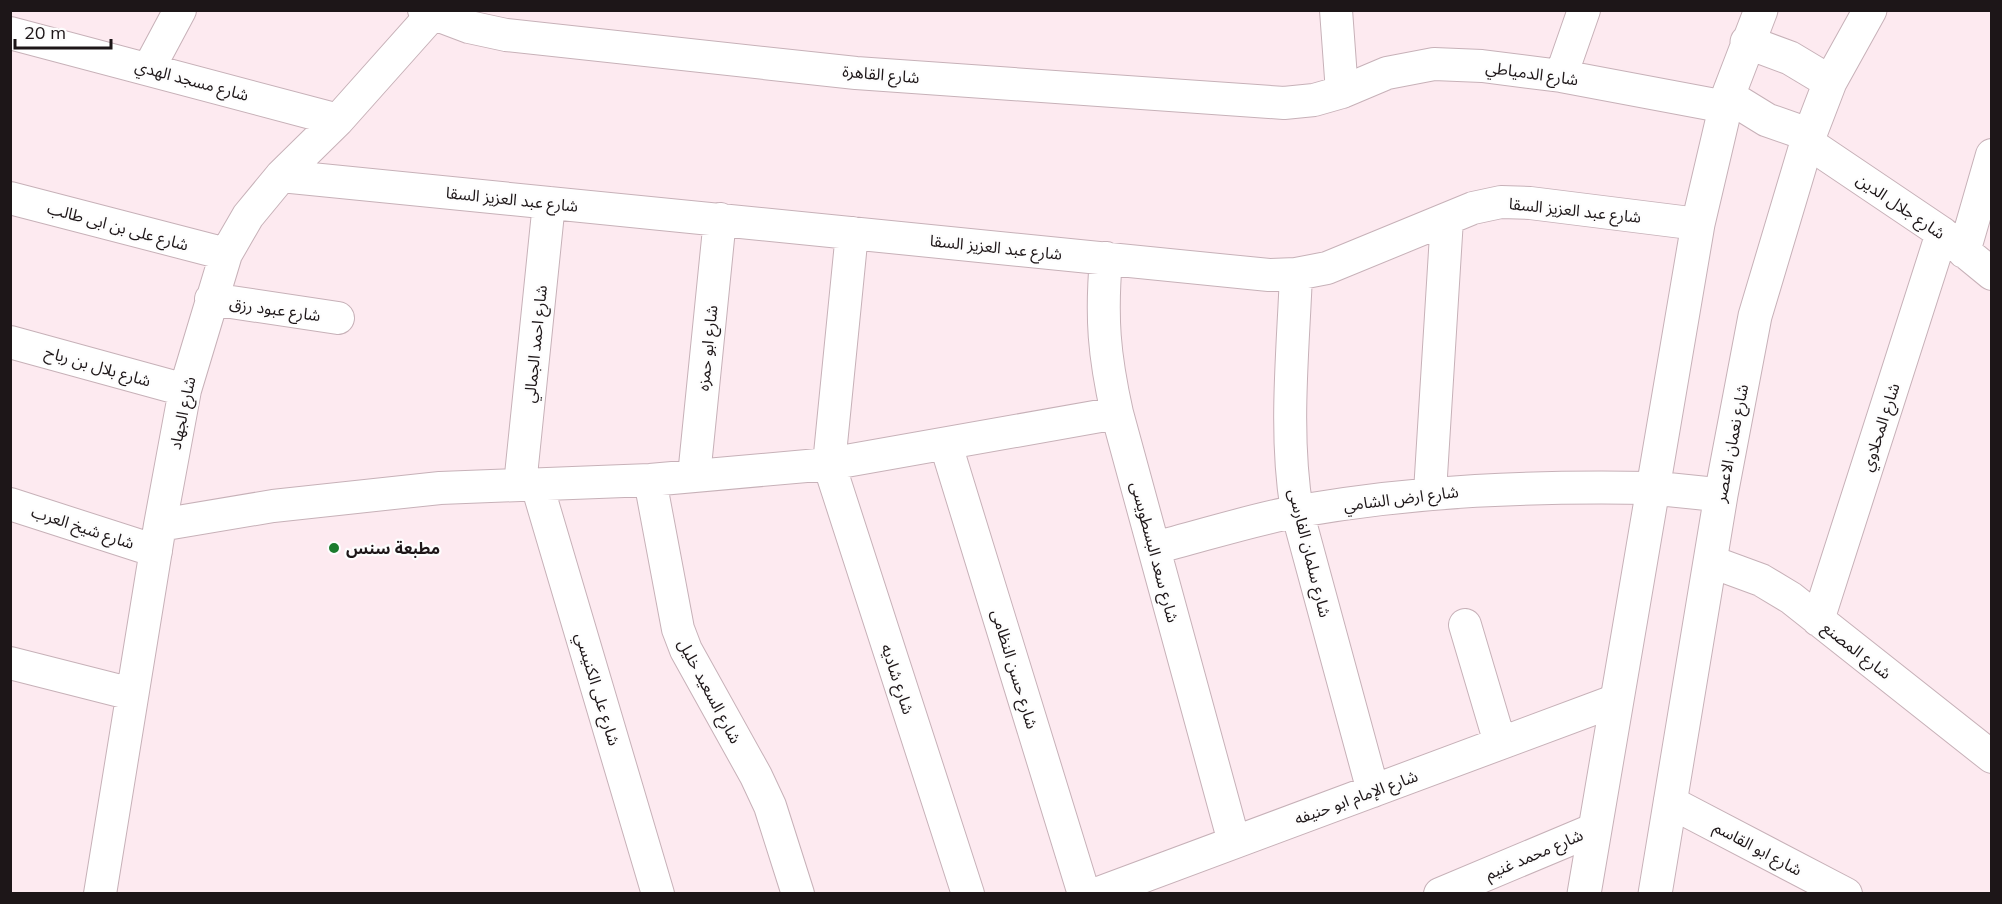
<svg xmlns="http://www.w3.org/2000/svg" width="2002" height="904" font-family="Mulish,'Noto Sans Arabic',sans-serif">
<rect width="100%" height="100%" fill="#fdeaf0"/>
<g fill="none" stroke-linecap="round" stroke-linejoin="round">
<defs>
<path id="street" d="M424 10 469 27 506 35 856 73 1284 103 1314 100 1342 92 1387 73 1434 64 1482 66 1561 76 1726 107
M1336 10 1342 92
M10 33 338 120
M149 68 180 10
M1561 76 1584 10
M1807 142 1942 233 1992 274
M281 176 1269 275 1296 274 1327 268 1473 208 1501 202 1530 203 1698 224
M10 198 226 254
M852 233 829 464 968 894
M1964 252 1992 155
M1106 258C1101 318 1104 355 1117 413L1234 842
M1296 274C1293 352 1284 433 1297 511L1373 791
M211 299 338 318
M10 342 185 390
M946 445 1084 894
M694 476 720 219
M650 480 678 629 686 650 756 776 770 806 798 894
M520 485 549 203
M537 485 658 894
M1430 492 1447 219
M10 504 156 551
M160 525 273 506 440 488 650 480 829 464 1117 413
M1154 548C1202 536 1250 520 1299 511 1420 490 1531 486 1653 488
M1712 562 1761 580 1791 598 1992 757
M1818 620 1942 233
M1465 625 1500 743
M10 663 132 694
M1670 802 1846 894
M100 894 160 525 185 390 226 254 248 216 281 176 338 120 436 10
M1096 894 1617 700
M1440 894 1595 829"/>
<path id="secondary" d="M1747 42 1790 58 1830 82
M1728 96 1767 120 1810 135
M1653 488 1721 495
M1584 894 1698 224 1728 96 1761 10
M1655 894 1721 495 1755 316 1807 142 1830 82 1870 10"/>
</defs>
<!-- street casing -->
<use href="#street" stroke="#c7b1b8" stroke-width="34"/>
<!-- secondary casing -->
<use href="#secondary" stroke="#c7b1b8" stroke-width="35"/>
<!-- street -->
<use href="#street" stroke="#fff" stroke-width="32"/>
<!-- secondary -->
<use href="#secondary" stroke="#fff" stroke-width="33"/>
</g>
<!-- markers -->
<circle fill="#1b7b2d" stroke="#fdfdfd" stroke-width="2" cx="334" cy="548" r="6"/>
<g text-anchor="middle" stroke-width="4.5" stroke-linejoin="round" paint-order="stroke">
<!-- street labels -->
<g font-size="16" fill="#1d1618" stroke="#fdfdfd">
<text transform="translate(1532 73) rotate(8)" y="6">شارع الدمياطي</text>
<text transform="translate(881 74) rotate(5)" y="6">شارع القاهرة</text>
<text transform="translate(192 80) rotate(15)" y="6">شارع مسجد الهدي</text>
<text transform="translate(512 199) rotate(6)" y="6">شارع عبد العزيز السقا</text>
<text transform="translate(1901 206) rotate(34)" y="6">شارع جلال الدين</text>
<text transform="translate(1575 210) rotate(6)" y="6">شارع عبد العزيز السقا</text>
<text transform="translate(118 226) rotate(15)" y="6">شارع على بن ابى طالب</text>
<text transform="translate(996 247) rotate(6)" y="6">شارع عبد العزيز السقا</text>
<text transform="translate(275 309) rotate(8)" y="6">شارع عبود رزق</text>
<text transform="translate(535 344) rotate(-84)" y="6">شارع احمد الجمالي</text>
<text transform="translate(707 348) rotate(-84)" y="6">شارع ابو حمزه</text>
<text transform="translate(98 366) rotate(16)" y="6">شارع بلال بن رباح</text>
<text transform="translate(182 413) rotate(-78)" y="6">شارع الجهاد</text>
<text transform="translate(1880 427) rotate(-72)" y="6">شارع المحلاوي</text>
<text transform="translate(1731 443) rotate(-79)" y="6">شارع نعمان الاعصر</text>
<text transform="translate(1401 498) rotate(-7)" y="6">شارع ارض الشامي</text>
<text transform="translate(83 527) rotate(18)" y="6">شارع شيخ العرب</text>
<text transform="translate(1155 552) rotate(75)" y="6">شارع سعد البسطويسى</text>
<text transform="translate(1310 553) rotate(76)" y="6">شارع سلمان الفارسى</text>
<text transform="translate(1857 650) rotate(38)" y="6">شارع المصنع</text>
<text transform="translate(1015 669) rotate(73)" y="6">شارع حسن النظامى</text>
<text transform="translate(898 679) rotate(72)" y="6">شارع شاديه</text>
<text transform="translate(598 689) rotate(73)" y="6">شارع على الكنيسي</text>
<text transform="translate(710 691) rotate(62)" y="6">شارع السعيد خليل</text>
<text transform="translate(1356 797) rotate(-20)" y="6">شارع الإمام ابو حنيفه</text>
<text transform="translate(1758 848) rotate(28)" y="6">شارع ابو القاسم</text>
<text transform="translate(1534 854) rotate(-23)" y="6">شارع محمد غنيم</text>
</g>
<!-- poi labels -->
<g font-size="16" font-weight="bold" fill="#1d1618" stroke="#fdfdfd" text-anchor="start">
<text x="346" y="554">مطبعة سنس</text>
</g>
</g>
<!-- border -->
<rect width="2002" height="904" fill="none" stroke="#1d1618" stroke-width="24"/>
<!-- scale -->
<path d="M15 39v9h96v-9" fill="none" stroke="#1d1618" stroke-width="3"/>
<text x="24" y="39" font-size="18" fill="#1d1618" stroke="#fdfdfd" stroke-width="4.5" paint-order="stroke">20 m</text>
</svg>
